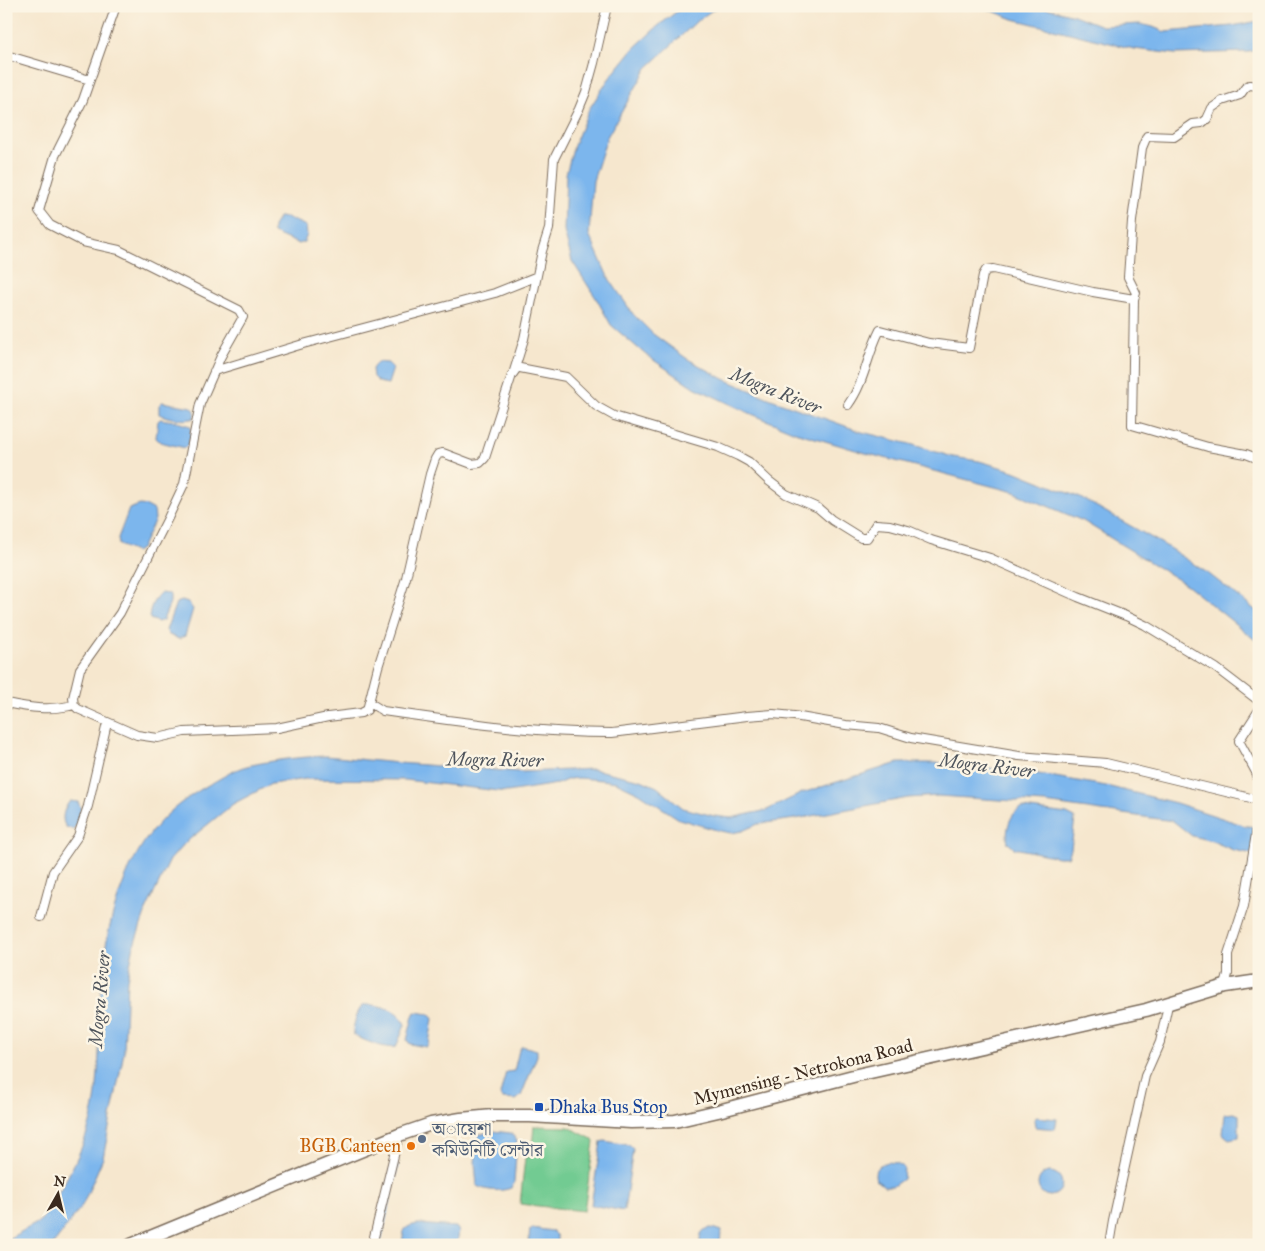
<svg xmlns="http://www.w3.org/2000/svg" width="1265" height="1251" font-family="'IM FELL Great Primer','Noto Serif Bengali',serif">
<rect width="100%" height="100%" fill="#fcf5e5"/>
<filter id="ink" filterUnits="userSpaceOnUse"><feTurbulence type="fractalNoise" baseFrequency=".02" numOctaves="2"/><feDisplacementMap in="SourceGraphic" scale="10" xChannelSelector="R" yChannelSelector="G"/><feConvolveMatrix kernelMatrix="1 2 1 2 8 2 1 2 1" color-interpolation-filters="sRGB"/></filter>
<filter id="wash" filterUnits="userSpaceOnUse"><feTurbulence type="fractalNoise" baseFrequency=".0096" numOctaves="4" result="noise"/><feDisplacementMap in="SourceGraphic" scale="20" xChannelSelector="R" yChannelSelector="G"/><feGaussianBlur stdDeviation="1.12" result="paint"/><feColorMatrix in="noise" values="0 0 0 0 0 0 0 0 0 0 0 0 0 0 0 0 0 1.4 0 .05"/><feComposite in="paint" operator="in"/></filter>
<g filter="url(#wash)">
<rect width="100%" height="100%" fill="#f6e7ce"/>
<!-- green -->
<path fill="#72cb92" stroke="#567a58" d="M534 1126 569 1127 592 1139 594 1142 584 1211 520 1204 525 1157H531Z"/>
<!-- water -->
<path fill="#7cb6ed" stroke="#5c7086" d="M684 6H718L697 21 647 68 607 137 593 181 589 234 608 277 633 314 653 334 686 358 724 379 771 399 862 432 910 444 953 457 979 461 1014 471 1083 499 1166 546 1209 574 1259 613V643L1187 585 1083 521 1014 492 869 454 795 432 747 412 692 386 646 355 611 325 596 298 572 261 564 231 566 174 573 148 589 109 608 80 634 48 658 26Z
M980 6H1039L1074 15 1102 26 1140 24 1153 27 1165 32 1232 26 1259 21V49L1249 52 1175 54 1134 49 1013 19Z
M279 217 288 218 306 226 307 235 304 242 299 244 273 233V226Z
M377 362 388 363 393 368 388 384 378 382 373 377 372 369Z
M162 402 192 407 195 411 194 418C185 422 168 418 159 414V405Z
M160 419 174 421 190 426C192 432 190 443 185 448L160 442 156 438 158 421Z
M140 505 147 506 154 510 155 519 141 549 135 552 119 545 118 538 129 509Z
M160 593 170 594V603L163 620 158 622 150 619C148 610 154 599 160 593Z
M182 601 188 603 193 609 185 636 179 639 169 635 166 630 176 603Z
M326 756 398 763 521 772 593 769 641 780 657 787 683 808 714 816 731 818 767 810 802 793 898 763H942L1027 772 1106 786 1176 803 1246 826 1259 827V855L1233 850 1212 841 1192 836 1173 821 1045 803 938 796 908 798 795 819 758 824 742 831 731 833 720 831 679 819 639 793 616 782 602 780 579 778 569 779 557 784 507 792 405 780 306 779 271 784 233 804 185 843 170 860 147 908 134 945 127 979 124 1052 103 1158 83 1204 53 1245H6V1240L37 1223 43 1218C66 1182 88 1144 95 1101 102 1057 97 1010 103 965 108 921 125 863 154 829 169 810 189 796 210 784 222 778 234 769 247 766 273 760 300 757 326 756Z
M70 801 78 802 81 809 79 823 73 829 66 827C60 819 64 808 70 801Z
M1023 808 1067 814 1075 818 1071 849 1068 857H1058L1014 848 1008 843C1005 831 1010 811 1023 808Z
M363 1005C378 1004 401 1009 405 1025L396 1047C387 1050 361 1040 353 1034 353 1025 357 1011 363 1005Z
M415 1012 430 1014 433 1019 429 1043 426 1047 410 1044 407 1040 413 1016Z
M522 1046 537 1050V1056L521 1096 516 1100 503 1099 500 1095 506 1072 514 1071 519 1050Z
M1234 1113 1239 1115V1137L1229 1139 1223 1134 1225 1114Z
M1037 1117 1057 1119 1055 1129 1035 1127 1034 1119Z
M493 1131 511 1133 517 1141 514 1183 511 1188C501 1192 486 1191 477 1186L475 1163 478 1135Z
M604 1141 629 1145 633 1149 624 1211 591 1205 601 1142Z
M887 1162 897 1163 904 1168 903 1179 893 1186H884L876 1180C873 1170 877 1165 887 1162Z
M1038 1184a12 12 0 1 1 24 0a12 12 0 1 1-24 0Z
M418 1224 456 1227 459 1231 457 1245H402C404 1230 402 1227 418 1224Z
M532 1228 552 1231 557 1236V1245H528L530 1230Z
M712 1228 721 1231 720 1245H700C700 1235 700 1229 712 1228Z"/>
<g fill="none" stroke-linecap="round" stroke-linejoin="round">
<!-- canal -->
<path stroke="#7cb6ed" stroke-width="7" d="M377 1245 395 1166"/>
</g>
</g>
<g filter="url(#ink)">
<g fill="none" stroke-linecap="round" stroke-linejoin="round">
<defs>
<path id="minor" d="M116 6 83 100 55 156 39 211 50 225 83 242 119 250 239 310 243 317 221 356 200 404 184 484 168 518 120 613 80 669 73 698 74 705 78 709 137 735 158 738 184 732 277 728 328 717 361 713 367 710 378 667 406 578 430 474 435 459 438 454 443 453 472 464 480 463 485 458 512 375 517 368H520L566 377 596 406 614 416 718 447 738 456 749 462 769 481 786 494 818 508 832 520 861 538H867L876 524 890 525 908 530 931 540 990 558 1078 597 1126 616 1145 625 1216 668 1259 701
M6 55 90 80
M1259 86 1249 85 1245 88 1240 95 1222 101 1212 108 1207 119 1202 123 1193 124 1174 137 1147 136 1142 148 1132 221 1128 277 1136 293 1134 299 1132 425 1208 447 1246 454 1259 459
M214 371 303 344 495 293 535 277
M514 371 524 339 542 251 549 229 554 159 579 109 586 92 594 63 607 6
M848 405C865 382 867 355 880 330L929 343 969 348 983 275 986 270 993 269 1093 292 1134 299
M6 703C30 708 50 711 74 705
M370 703 383 711C459 722 535 733 612 733L747 716 773 714 794 716 846 725 879 728 911 738 1019 756 1106 763 1259 800
M1259 710 1239 741 1257 774 1259 788
M41 917 53 872 78 836 88 806 107 723
M1225 986 1228 974V955L1244 906 1259 816
M372 1245 399 1135
M1109 1245 1113 1221 1145 1076 1160 1042 1168 1005"/>
<path id="primary" d="M131 1245 399 1135 431 1124 461 1119 493 1116H530L631 1122 675 1121 718 1111 857 1075 1146 1010 1225 986 1259 981"/>
</defs>
<!-- minor casing -->
<use href="#minor" stroke="#7c6c5c" stroke-width="10"/>
<!-- primary casing -->
<use href="#primary" stroke="#7c6c5c" stroke-width="15"/>
<!-- minor -->
<use href="#minor" stroke="#fff" stroke-width="8"/>
<!-- primary -->
<use href="#primary" stroke="#fff" stroke-width="12"/>
</g>
</g>
<!-- markers -->
<rect fill="#1a4fb4" stroke="#fcf5e5" stroke-width="2" x="534" y="1102" width="10" height="10" rx="2.5"/>
<circle fill="#5c6f8a" stroke="#fcf5e5" stroke-width="2" cx="422" cy="1139" r="5"/>
<circle fill="#e8710a" stroke="#fcf5e5" stroke-width="2" cx="411" cy="1146" r="5"/>
<g text-anchor="middle" stroke-width="5" stroke-linejoin="round" paint-order="stroke">
<!-- street labels -->
<g font-size="18" fill="#3b2a1e" stroke="#fcf5e5">
<text transform="translate(803 1072) rotate(-14)" y="6">Mymensing - Netrokona Road</text>
</g>
<!-- transit labels -->
<g font-size="18" fill="#164399" stroke="#fcf5e5" text-anchor="start">
<text x="549" y="1113">Dhaka Bus Stop</text>
</g>
<!-- service labels -->
<g font-size="18" fill="#4e5e75" stroke="#fcf5e5" text-anchor="start">
<text x="432" y="1135">অায়েশা<tspan x="432" dy="21">কমিউনিটি সেন্টার</tspan></text>
</g>
<!-- food labels -->
<g font-size="18" fill="#c56008" stroke="#fcf5e5" text-anchor="end">
<text x="401" y="1152">BGB Canteen</text>
</g>
<!-- water labels -->
<g font-size="19" font-style="italic" fill="#4e545c" stroke="#fcf5e5">
<text transform="translate(776 390) rotate(22)" y="7">Mogra River</text>
<text transform="translate(495 759) rotate(1)" y="7">Mogra River</text>
<text transform="translate(987 765) rotate(7)" y="7">Mogra River</text>
<text transform="translate(99 999) rotate(-85)" y="7">Mogra River</text>
</g>
</g>
<!-- margin -->
<rect width="1265" height="1251" fill="none" stroke="#fcf5e5" stroke-width="25"/>
<!-- north arrow -->
<g transform="translate(58 1194) rotate(8)" stroke="#fcf5e5" stroke-width="4" paint-order="stroke">
<path d="M0-4L9 19L0 12L-9 19Z" fill="#3b2a1e"/>
<text y="-8" font-size="14" font-weight="bold" text-anchor="middle" fill="#3b2a1e">N</text>
</g>
</svg>
